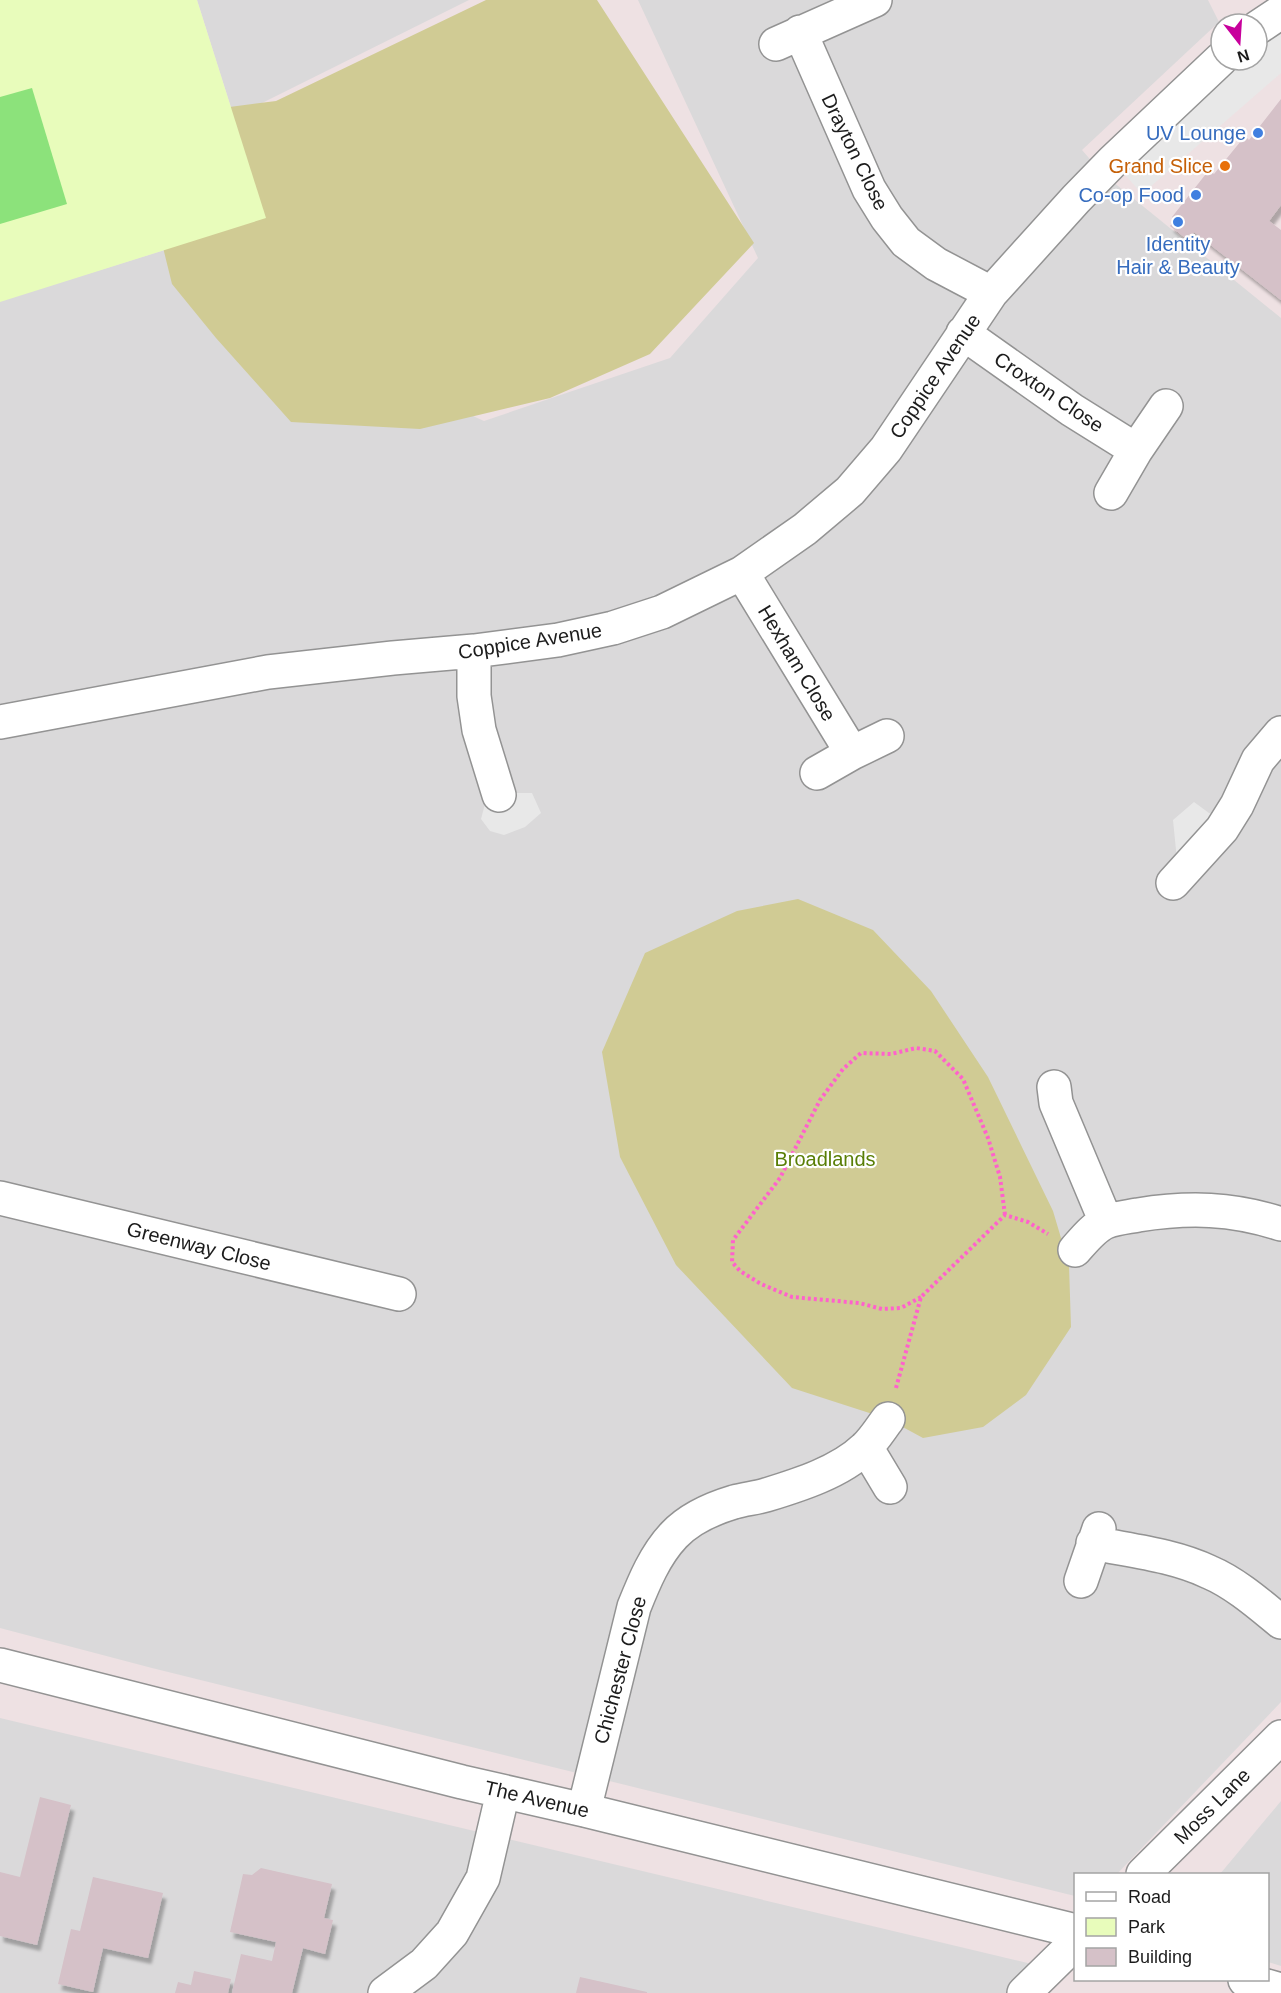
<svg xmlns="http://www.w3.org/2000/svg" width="1281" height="1993" font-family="Helvetica,sans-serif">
<defs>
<filter id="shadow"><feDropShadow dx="3.5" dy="6" stdDeviation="1.5" flood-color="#0004"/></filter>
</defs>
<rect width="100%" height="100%" fill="#eee1e3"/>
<!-- residential -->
<path fill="#dad9da" d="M197 0H469L234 117Z
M638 0H1208L1219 22 1082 150 1102 173 1281 318V1702L1117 1874H1076L1075 1896 152 1668 0 1628V301L168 249 299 337 484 421 670 358 758 258Z
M0 1718 1053 1969 1024 1993H0Z
M1281 1801V1966L1268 1962V1874H1220Z"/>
<!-- forest -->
<path fill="#d0cb94" d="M486 0H597L754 243 650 354 550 398 420 429 291 422 216 338 172 284 154 211 222 108 276 101Z
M798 899 873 930 931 991 988 1077 1053 1211 1069 1265 1071 1327 1026 1395 983 1427 923 1438 888 1419 792 1388 676 1265 620 1157 602 1052 645 953 737 911Z"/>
<!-- park -->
<path fill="#e8fcbb" d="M0 0H197L266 218 0 302Z"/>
<!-- pitch -->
<path fill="#8ce27b" d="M32 88 67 204 0 224V97Z"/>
<!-- parking -->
<path fill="#e8e8e8" d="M1281 16V73L1142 194 1113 161 1221 60H1257V28Z
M512 793H532L541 813 525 827 504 835 490 831 481 819 485 804 499 795Z
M1194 802 1209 813 1229 818 1177 860 1173 820Z"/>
<!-- building -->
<path fill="#d5c1c8" filter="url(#shadow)" d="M1281 99V205L1269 221 1281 230V300L1194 232 1188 240 1170 226 1175 220 1172 217 1209 170 1214 174 1245 136 1249 140Z
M40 1797 71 1805 37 1945 0 1936V1872L20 1877Z
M261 1868 332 1884 324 1918 333 1920 325 1954 303 1948 292 1993H232L241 1954 272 1961 276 1942 230 1932 243 1874 252 1875Z
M93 1877 163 1893 148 1958 103 1948 93 1992 58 1984 71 1929 80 1931Z
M194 1971 231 1979 228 1993H175L178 1982 191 1985Z
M580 1977 647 1992V1993H576Z"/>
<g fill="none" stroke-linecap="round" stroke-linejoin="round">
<defs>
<path id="minor" d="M1257 28 1281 12
M800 32 869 189 887 218 906 242 936 264 991 293
M776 44 875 0
M963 333 1072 410 1136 450
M1111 493 1136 450 1166 406
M742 573 852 753
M474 651V696L479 730 499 795
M0 722 268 672 393 658 474 651 558 640 613 628 662 612 742 573 805 529 850 491 886 449 991 293 1076 199 1113 161 1221 59
M817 773 852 753 887 736
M1173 883 1222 829 1237 805 1258 760 1281 733
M1054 1087 1056 1103 1106 1222
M0 1198 399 1294
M1075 1250C1084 1240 1094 1227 1106 1222 1116 1218 1128 1217 1138 1215 1189 1207 1232 1208 1281 1224
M866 1447 890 1487
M1093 1543C1132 1551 1173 1555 1209 1572 1235 1583 1259 1604 1281 1622
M1081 1581 1099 1529
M0 1665 462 1782 584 1810 1076 1931
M584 1810 634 1607C644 1582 655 1555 674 1535 689 1519 714 1508 734 1502 745 1499 756 1498 766 1495 799 1485 840 1472 865 1448 874 1440 881 1428 888 1419
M1245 1980 1281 1990
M385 1993 424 1964 452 1933 483 1878 503 1792"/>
<path id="tertiary" d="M1143 1874 1281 1737
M1024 1993 1076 1942"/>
</defs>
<!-- minor casing -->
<use href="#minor" stroke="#939393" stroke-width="36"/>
<!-- tertiary casing -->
<use href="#tertiary" stroke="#939393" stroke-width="36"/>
<!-- path -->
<path stroke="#ff61cc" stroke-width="4" stroke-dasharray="3 3" stroke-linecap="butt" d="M921 1297 901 1308 882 1309 859 1303 792 1297 761 1284 740 1271 732 1262 733 1240 780 1178 820 1100 843 1069 861 1053 891 1054 916 1048 935 1051 963 1079 988 1138 1000 1177 1005 1215
M896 1388 921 1297 1005 1215 1028 1222 1048 1234"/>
<!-- minor -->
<use href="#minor" stroke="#fff" stroke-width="33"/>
<!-- tertiary -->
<use href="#tertiary" stroke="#fff" stroke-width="33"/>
</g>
<!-- markers -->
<g fill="#3f7fe0" stroke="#fff" stroke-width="2">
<circle cx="1258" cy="133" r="6"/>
<circle cx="1196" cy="195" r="6"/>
<circle cx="1178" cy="222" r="6"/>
</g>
<circle fill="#e8710a" stroke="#fff" stroke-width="2" cx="1225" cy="166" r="6"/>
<g text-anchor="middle" stroke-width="4.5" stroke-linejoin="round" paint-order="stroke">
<!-- shop labels -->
<g font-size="20" fill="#366cbe" stroke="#fff" text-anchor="end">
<text x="1246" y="140">UV Lounge</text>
<text x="1184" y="202">Co-op Food</text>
<text x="1178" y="251" text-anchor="middle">Identity<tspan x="1178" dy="23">Hair &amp; Beauty</tspan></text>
</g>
<!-- street labels -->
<g font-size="20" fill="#1c1c1c" stroke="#fff">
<text transform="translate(855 152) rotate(64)" y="7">Drayton Close</text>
<text transform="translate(935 376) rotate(-56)" y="7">Coppice Avenue</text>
<text transform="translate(1049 392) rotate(34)" y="7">Croxton Close</text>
<text transform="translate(530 641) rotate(-9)" y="7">Coppice Avenue</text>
<text transform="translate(797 663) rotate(59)" y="7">Hexham Close</text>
<text transform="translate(199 1246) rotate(14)" y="7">Greenway Close</text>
<text transform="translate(620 1670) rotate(-75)" y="7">Chichester Close</text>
<text transform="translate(537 1799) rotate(13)" y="7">The Avenue</text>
<text transform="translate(1212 1806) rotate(-45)" y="7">Moss Lane</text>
</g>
<!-- food labels -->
<g font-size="20" fill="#c56008" stroke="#fff" text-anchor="end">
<text x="1213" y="173">Grand Slice</text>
</g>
<!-- park labels -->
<g font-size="20" fill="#597e06" stroke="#fff">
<text x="825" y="1166">Broadlands</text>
</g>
</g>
<!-- legend -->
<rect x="1074" y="1873" width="195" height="108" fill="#ffffff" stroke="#a4a4a4" stroke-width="1.5"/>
<rect x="1086" y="1892" width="30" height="9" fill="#ffffff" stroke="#a4a4a4" stroke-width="1.5"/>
<text x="1128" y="1903" font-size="18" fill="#1c1c1c">Road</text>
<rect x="1086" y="1918" width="30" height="18" fill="#e8fcbb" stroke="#a4a4a4" stroke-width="1.5"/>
<text x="1128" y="1933" font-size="18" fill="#1c1c1c">Park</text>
<rect x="1086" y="1948" width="30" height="18" fill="#d5c1c8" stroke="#a4a4a4" stroke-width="1.5"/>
<text x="1128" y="1963" font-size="18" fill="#1c1c1c">Building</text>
<!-- north arrow -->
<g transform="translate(1239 42) rotate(163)"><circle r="28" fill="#ffffff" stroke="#a4a4a4" stroke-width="1.5"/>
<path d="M0-4.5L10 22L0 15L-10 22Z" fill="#c8009c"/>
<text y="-9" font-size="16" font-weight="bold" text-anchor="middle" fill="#1c1c1c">N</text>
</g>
</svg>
